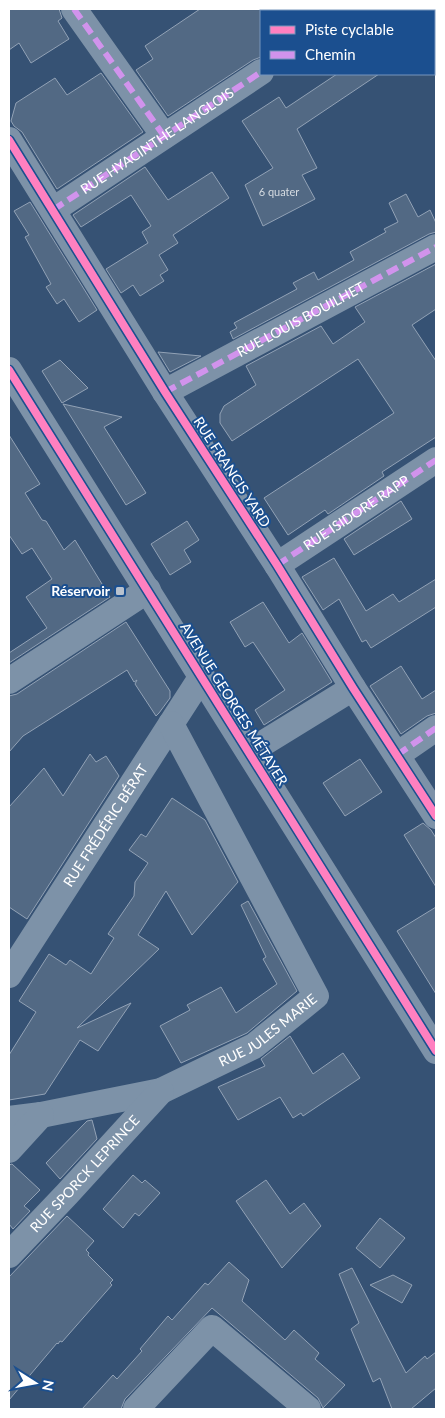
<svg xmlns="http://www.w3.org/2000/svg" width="445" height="1418" font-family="Lato,sans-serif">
<rect width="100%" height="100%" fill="#365274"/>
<!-- building -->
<path fill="#526984" stroke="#92a2b6" d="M9 9H59L62 18 58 21 69 39 31 63 19 43 9 50Z
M200 9H261V57L253 60 168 116 136 70 153 59 145 46Z
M101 73 143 132 57 189 22 132 14 126 11 121 16 103 55 78 67 95Z
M337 74H379L297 129 317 168 302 175 315 199 263 226 245 185 273 168 242 121 279 97 286 108Z
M145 167 168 200 212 172 229 198 173 235 178 243 159 255 168 270 160 275 164 281 140 296 133 285 121 293 106 269 148 243 142 232 151 226 131 195 81 227 73 215Z
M406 194 418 217 430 210 436 223V232L429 234 233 339 230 332 237 328 234 323 297 289 293 283 314 272 318 280 354 260 350 252 386 232 384 229 398 222 389 203Z
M30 202 97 310 79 322 64 299 57 304 46 287 51 284 25 237 29 235 14 211Z
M436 264V309L412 325 436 361V437L382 472 384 476 328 514 325 510 288 535 264 498 394 413 358 359 232 441 220 423V414L224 406 256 385 246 366 321 326 333 344 365 322 355 307Z
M158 352 201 356 170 372Z
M60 360 88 388 62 403 42 371Z
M63 404 122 417 104 427 146 493 126 505Z
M9 435 40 484 25 493 42 520 46 521 64 550 75 540 110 597 9 663V653L47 628 26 597 52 579 32 548 22 554 9 535Z
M401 501 412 519 354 555 344 539Z
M187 521 199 540 184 550 191 562 170 575 151 544Z
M334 558 366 611 393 594 399 602 436 579V607L371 648 366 640 362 642 339 599 323 610 302 577Z
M263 602 289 643 302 633 332 682 264 725 255 710 285 690 253 642 245 647 230 622Z
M126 622 170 691V698L159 713 156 716 135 684 137 680 134 682 127 670 23 736 9 752V696L17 694Z
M401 666 422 699 436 690V713L427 716 401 734 370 686Z
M90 754 96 762 106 756 119 776 27 919 9 907V807L44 768 63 796Z
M360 759 382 792 345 816 323 783Z
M172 798 205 820 238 882 192 935 166 891 138 935 159 949 77 1028 131 1003 98 1051 80 1040 45 1094 9 1100V1055L36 1012 19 1001 49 954 66 965 70 960 91 974 114 938 108 934 134 896 135 882 148 863 129 850 141 834 146 837Z
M423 823 431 830 436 838V887L404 835Z
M248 901 297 991 247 1033 181 1063 160 1026 190 1010 187 1005 221 987 236 1013 277 984 263 959 266 957 241 905Z
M436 907V994L397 931Z
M290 1036 313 1074 343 1053 360 1078 303 1116 301 1113 293 1118 280 1097 238 1120 218 1087 265 1066 261 1059Z
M92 1120 97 1139 60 1179 46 1163 87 1121Z
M12 1164 40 1190 24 1206 30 1211 13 1229 9 1224V1165Z
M133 1175 142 1183 145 1180 160 1193 139 1216 135 1213 123 1228 103 1209Z
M266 1180 290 1214 304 1203 321 1226 282 1268 236 1201Z
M67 1216 94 1241 86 1250 89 1253 88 1255 113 1280 110 1283 112 1285 62 1342 60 1341 58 1344 57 1343 9 1400V1277Z
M380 1218 405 1238 380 1268 356 1248Z
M229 1262 249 1280 242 1301 285 1340 294 1330 319 1353 315 1359 345 1385 323 1408 318 1398 212 1308 125 1399 121 1409H82L113 1375 117 1379 142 1351 140 1349 168 1316 172 1320 205 1283 208 1285Z
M352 1268 406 1373 425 1356 427 1359 436 1352V1388L411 1409H392L380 1378 373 1382 351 1329 359 1323 339 1274Z
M393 1275 412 1285 402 1303 370 1285Z"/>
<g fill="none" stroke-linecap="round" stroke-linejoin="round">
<!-- minor -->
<g stroke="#7d92a8" stroke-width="26">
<path d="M74 9 164 136"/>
<path d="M353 11 356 9"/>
<path d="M9 140 165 392 277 565 353 688 436 816"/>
<path id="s1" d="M53 210 261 72"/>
<path d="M9 370 436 1051"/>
<path id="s2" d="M165 392 436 247"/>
<path id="s3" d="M277 565 436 460"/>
<path d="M9 681 148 590"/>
<path d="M249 752 353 688"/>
<path d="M397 755 436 728"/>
<path id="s4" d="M9 975 202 676"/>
<path id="s5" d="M9 1119 41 1115 161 1091 254 1046 316 996 171 724"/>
<path d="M9 1150 41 1115"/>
<path id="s6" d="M9 1255 67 1194 161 1091"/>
<path d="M136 1409 212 1328 308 1409"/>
</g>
<!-- quiet -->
<path stroke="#d193ec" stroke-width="6" stroke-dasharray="12 6" stroke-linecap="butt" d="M74 9 164 136
M353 11 356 9
M53 210 261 72
M165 392 436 247
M277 565 436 460
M397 755 436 728"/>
<defs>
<path id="cycleway" d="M9 140 165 392 277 565 353 688 436 816
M9 370 436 1051"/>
</defs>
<!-- cycleway casing -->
<use href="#cycleway" stroke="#1b4f8f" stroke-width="11"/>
<!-- cycleway -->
<use href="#cycleway" stroke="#ff80c0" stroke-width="8"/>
</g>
<!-- markers -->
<rect fill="#b9c2ce" stroke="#1b4f8f" stroke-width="2" x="115" y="586" width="10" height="10" rx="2.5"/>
<g text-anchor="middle" stroke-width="4" stroke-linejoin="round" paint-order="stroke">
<!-- number labels -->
<g font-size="11" fill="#d4dae0">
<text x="279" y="196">6 quater</text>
</g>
<!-- street labels -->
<g font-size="14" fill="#fff" stroke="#1b4f8f">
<text dy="5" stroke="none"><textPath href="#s1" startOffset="125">RUE HYACINTHE LANGLOIS</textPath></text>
<text dy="5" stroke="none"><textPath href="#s2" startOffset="154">RUE LOUIS BOUILHET</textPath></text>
<text transform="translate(232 472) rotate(57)" y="5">RUE FRANCIS YARD</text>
<text dy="5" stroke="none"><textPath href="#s3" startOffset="95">RUE ISIDORE RAPP</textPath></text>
<text transform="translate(234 704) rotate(58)" y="5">AVENUE GEORGES MÉTAYER</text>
<text dy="5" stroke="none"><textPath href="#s4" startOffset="178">RUE FRÉDÉRIC BÉRAT</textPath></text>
<text dy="5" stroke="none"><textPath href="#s5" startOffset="278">RUE JULES MARIE</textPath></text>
<text dy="5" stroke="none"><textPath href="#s6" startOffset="111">RUE SPORCK LEPRINCE</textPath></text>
</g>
<!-- poi labels -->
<g font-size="14" font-weight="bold" fill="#fff" stroke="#1b4f8f" text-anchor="end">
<text x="110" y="596">Réservoir</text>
</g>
</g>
<!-- border -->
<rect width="445" height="1418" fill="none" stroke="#ffffff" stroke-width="20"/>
<!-- legend -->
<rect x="260" y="10" width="175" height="65" fill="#1b4f8f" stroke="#7695bc"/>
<rect x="270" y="26" width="25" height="8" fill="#ff80c0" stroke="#7695bc"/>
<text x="305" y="35" font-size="15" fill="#ffffff">Piste cyclable</text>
<rect x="270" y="51" width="25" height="8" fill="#d193ec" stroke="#7695bc"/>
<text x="305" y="60" font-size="15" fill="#ffffff">Chemin</text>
<!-- north arrow -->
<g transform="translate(35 1383) rotate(101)" stroke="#1b4f8f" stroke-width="4" paint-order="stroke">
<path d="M0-4L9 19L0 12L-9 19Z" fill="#ffffff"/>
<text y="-8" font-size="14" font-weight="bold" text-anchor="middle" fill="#ffffff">N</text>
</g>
</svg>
